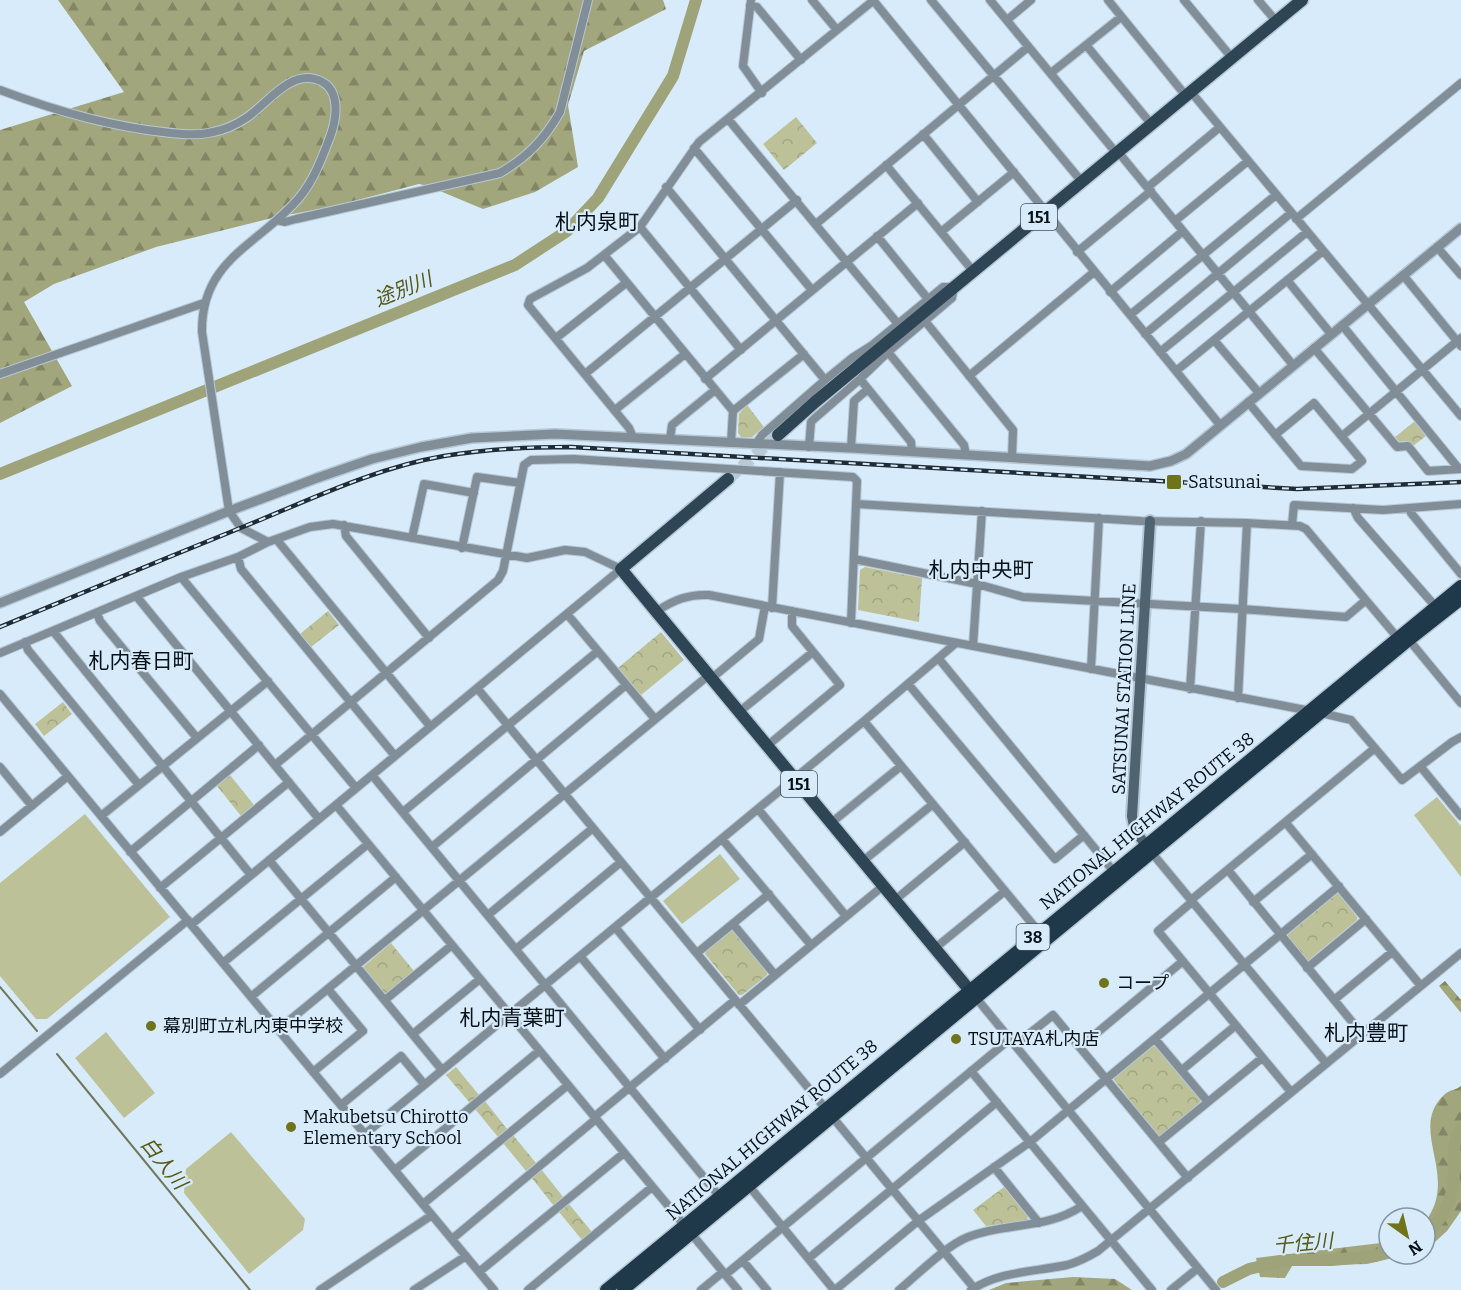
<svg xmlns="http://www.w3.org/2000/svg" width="1461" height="1290" font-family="Bitter,'Noto Sans JP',serif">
<defs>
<pattern id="forest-firs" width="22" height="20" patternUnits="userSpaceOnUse" patternTransform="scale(1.5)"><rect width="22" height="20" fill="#a2a67d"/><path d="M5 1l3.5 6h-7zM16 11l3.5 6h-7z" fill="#828665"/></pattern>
<pattern id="park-crowns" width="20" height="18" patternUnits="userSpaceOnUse" patternTransform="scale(1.5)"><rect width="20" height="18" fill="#bdc198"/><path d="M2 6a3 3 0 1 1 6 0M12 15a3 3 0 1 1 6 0" fill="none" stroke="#a1a582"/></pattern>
</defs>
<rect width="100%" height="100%" fill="#d8ebfa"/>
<!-- grass -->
<path fill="#bdc198" d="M1437 797 1461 826V877L1414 815Z
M85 814 170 917 47 1019H36L0 976V883Z
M720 854 740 879 682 924 663 901Z
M106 1032 155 1093 124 1118 75 1058Z
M231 1132 305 1219 303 1230 249 1274 184 1193 186 1169Z"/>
<!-- forest -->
<path fill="url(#forest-firs)" d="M58 0H663L666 9 584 51 568 105 578 167 535 192 483 209 428 186 419 184 331 207 276 217 156 247 54 284 24 302 72 386 0 423V130L124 92Z
M1445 981 1461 1000V1013L1439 986Z
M1461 1086V1211L1447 1231 1425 1251V1222C1461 1175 1406 1129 1445 1094 1449 1090 1456 1090 1461 1086Z
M1389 1242V1254H1410L1367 1264 1292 1266 1285 1278 1260 1277 1256 1258Z
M1073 1277 1115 1279 1132 1290H989L1006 1283Z"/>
<!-- park -->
<path fill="url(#park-crowns)" d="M796 117 817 143 784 170 763 144Z
M747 405 764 427 752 437H741L738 433 739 414Z
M1415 421 1426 436 1413 446 1408 441 1399 442 1395 437Z
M865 567 922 578 919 622 858 610 860 570Z
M328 611 339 625 311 647 300 634Z
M661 632 684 660 641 695 618 668Z
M63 702 72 714 44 736 35 724Z
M230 775 254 805 241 816 217 786Z
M1335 894H1339L1357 917V920L1309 960H1307L1287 937 1288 934Z
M730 931H734L768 971 767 975 742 995H739L705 954 706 951Z
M391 943 414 971 385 995 363 968 364 966Z
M1153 1046 1156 1047 1201 1100 1200 1103 1161 1136H1158L1114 1080V1078Z
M456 1067 479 1095 470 1103 446 1075Z
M485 1101 507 1129 498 1137 475 1109Z
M513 1135 536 1163 526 1171 503 1143Z
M541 1169 564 1198 554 1206 531 1177Z
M1004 1187 1028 1216 1027 1221 986 1226 973 1210Z
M569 1204 592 1232 582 1240 559 1212Z"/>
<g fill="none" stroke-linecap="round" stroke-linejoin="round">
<!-- stream -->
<path stroke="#71775d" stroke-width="2" d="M0 987 37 1031
M57 1054 250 1290"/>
<!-- river -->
<path stroke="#9fa37a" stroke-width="12" d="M0 474 515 265 567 231 598 198 673 76 696 0
M1425 1234C1444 1218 1454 1199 1454 1173 1454 1157 1452 1143 1461 1128
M1223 1282 1249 1269 1287 1260H1332L1375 1256 1389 1251"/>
<!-- primary-tunnel -->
<path stroke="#b8cad8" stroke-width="12" stroke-dasharray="12 6" stroke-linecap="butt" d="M728 479 778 435"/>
<defs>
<path id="minor" d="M751 0 743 66 762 93
M812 0 837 30
M873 0 1220 425
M931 0 1082 182
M990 0 1117 154
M1108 0 1186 96
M1184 0 1232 58
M1258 0 1276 21
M750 5 757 7 801 60
M1007 20 1031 0
M1086 45 1152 125
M1051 73 1121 17
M0 90C53 110 107 126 163 132 179 134 197 136 213 132 224 130 237 124 246 118 266 105 288 72 315 79 342 86 337 118 330 137 322 158 314 180 299 198 259 245 201 259 202 332L229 511 241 528 268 542 310 527 333 524 527 558 565 550 585 552 621 569 192 924
M1191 92 1461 416
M728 119 898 324
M923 134 978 202
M694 148 812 290
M1119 153 1293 365
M886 165 973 271
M666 187 825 380
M1148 187 1220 127
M1296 219 1461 83
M277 220 285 222 296 219 500 173C527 157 544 140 560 112L588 0
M1175 221 1248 161
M816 224 1028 47
M640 227 741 350
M941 232 1014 172
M877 236 928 299
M1437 247 1461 275
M1077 252 1151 191
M605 256 733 411 731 443
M1403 275 1461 346
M1287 280 1331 334
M1110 292 1183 231
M1130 315 1276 195
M925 321 1013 430 1012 458
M1342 325 1459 469
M1145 334 1291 213
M556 338 626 283
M1214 340 1259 393
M1314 348 1397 447 1408 446 1428 471 1461 469
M888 352 964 445 966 455
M1160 352 1307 232
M1176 371 1323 251
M0 374 204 303
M585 374 797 200
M969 376 1094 272
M705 379 918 203
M860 379 911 442 912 452
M1248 402 1301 466 1352 469 1362 461 1314 403 1275 435
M615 410 685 354
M733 411 804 354
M1342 436 1461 338
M633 437 629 428 528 305 530 299 587 268 640 227 699 142 874 0
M670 439 672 425 715 390
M756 444 762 435 825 380 852 358 871 346 943 287H954L952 298 888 352 860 379 814 419 811 422 809 447
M851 448 854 401 868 389
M857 504 1141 521 1247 523 1300 526 1306 529 1397 637 1409 640 1461 703
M1353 508 1358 518 1435 606
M1410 509 1411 513 1461 574
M344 525 346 536 429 638
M1292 525 1294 505 1383 510 1461 504
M412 538 424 484 474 493
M277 540 430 726
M462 548 477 477 520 483
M238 557 241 569 395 756
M854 559 977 584 1023 597 1241 609 1346 617 1366 600
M181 577 356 788
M137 597 319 819
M772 608 780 472
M657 611C674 600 688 594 709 595L1321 713 1351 720 1402 780 1452 742 1461 737
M97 613 100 621 197 738
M567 614 655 719
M53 631 251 875
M25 642 28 650 139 785
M973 646 982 511
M0 653 181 577 238 557 268 542
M939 659 1115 873
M1091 669 1099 518
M712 678 759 639 765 606
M909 685 1055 859 1084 835
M477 688 974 1288
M1190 689 1201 521
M0 694 494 1290
M1238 698 1247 523
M739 712 813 652
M864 721 1039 932
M767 746 840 685 792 626V611
M275 765 498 580 503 571 524 465 531 460 574 459 853 477 857 481 851 623
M1420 766 1461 816
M0 767 32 806
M372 775 720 1197
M336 805 738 1290
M758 809 846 916
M403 812 598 651
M101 816 268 681
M831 823 901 766
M1286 823 1421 986
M0 832 68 776
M722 839 811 945
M432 847 626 685
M130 852 259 745
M1152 853 1326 1063
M269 860 442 1070
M863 861 933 804
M1228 870 1362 1034
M160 888 289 782
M895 900 965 842
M1191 900 1375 748
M1193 901 1158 931 1291 1092
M1253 902 1312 854
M488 915 593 828
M733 924 775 975
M615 927 700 1030
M516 949 621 862
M934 949 1005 891
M697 953 769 894
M580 956 665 1059
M224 962 368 844
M1307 968 1366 919
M252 996 396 877
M977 999 1216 1290
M385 1000 452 945
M1334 1000 1392 952
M739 1005 883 886
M279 1029 709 675
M413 1034 480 979
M1155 1039 1208 1102
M1015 1045 1053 1015 1188 1178
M1080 1047 1183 961
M1182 1070 1235 1026
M971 1071 1152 1290
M313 1072 363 1031 328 989
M0 1074 188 920
M341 1105 401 1056 424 1084
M594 1117 735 1000
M365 1134 864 721 956 643
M1159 1142 1262 1058
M994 1167 1039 1223
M395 1170 539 1051
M749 1186 834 1290
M423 1204 568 1085
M452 1239 596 1119
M809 1258 997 1102
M743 1261 767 1290
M479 1272 624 1153
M725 1275 1010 1039
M320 1290 432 1215
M414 1290 466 1256
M528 1290 652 1187
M701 1290 723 1272
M835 1290 918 1221 1030 1142 1339 886
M899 1290C917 1275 947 1245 968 1237 1006 1222 1046 1230 1082 1206
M971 1290C1000 1271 1034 1272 1067 1265 1078 1262 1088 1257 1098 1251L1461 953
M1171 1290 1198 1268"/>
<path id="tertiary" d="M0 603 229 511 317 478 372 459 421 447 472 438 555 434 851 448 1150 466 1171 461 1186 454 1461 228"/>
<path id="secondary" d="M1150 521 1132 816 1135 831 1150 850"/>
<path id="primary" d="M778 435 815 402 1302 0
M728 479 621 569 976 998"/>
<path id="trunk" d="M606 1290 1461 586
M623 1290 1409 640 1461 599"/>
</defs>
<!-- minor casing -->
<use href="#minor" stroke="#b6c8d6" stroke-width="10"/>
<!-- tertiary casing -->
<use href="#tertiary" stroke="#b6c8d6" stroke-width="12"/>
<!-- secondary casing -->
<use href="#secondary" stroke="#b6c8d6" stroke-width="14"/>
<!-- primary casing -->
<use href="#primary" stroke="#b6c8d6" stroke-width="15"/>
<!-- trunk casing -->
<use href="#trunk" stroke="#b6c8d6" stroke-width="15"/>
<!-- minor -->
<use href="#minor" stroke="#818e98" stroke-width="8"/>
<!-- tertiary -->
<use href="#tertiary" stroke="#818e98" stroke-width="9"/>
<!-- secondary -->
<use href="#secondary" stroke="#506371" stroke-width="10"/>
<!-- primary -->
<use href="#primary" stroke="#2e4556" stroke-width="12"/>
<!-- trunk -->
<use href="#trunk" stroke="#1f384a" stroke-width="12"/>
<defs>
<path id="rail" d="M0 627C87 591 173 555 260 520 320 495 380 467 444 456 486 449 528 447 571 447L1297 489 1461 482"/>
</defs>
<!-- rail casing -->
<use href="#rail" stroke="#202c35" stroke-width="4.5"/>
<!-- rail -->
<use href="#rail" stroke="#d8ebfa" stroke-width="2" stroke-dasharray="7" stroke-linecap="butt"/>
</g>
<!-- markers -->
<g fill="#6f7319" stroke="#d8ebfa" stroke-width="2">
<rect x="1166" y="474" width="16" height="16" rx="3"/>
<circle cx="1104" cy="983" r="6"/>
<circle cx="151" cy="1026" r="6"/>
<circle cx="956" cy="1039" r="6"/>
<circle cx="291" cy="1127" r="6"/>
</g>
<g text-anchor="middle" stroke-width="4.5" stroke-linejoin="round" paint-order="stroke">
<!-- shield labels -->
<g fill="#d8ebfa" stroke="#44525c" stroke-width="1.5">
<rect x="1021" y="204" width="36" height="26" rx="4.5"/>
<rect x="781" y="771" width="36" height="26" rx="4.5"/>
<rect x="1016.5" y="924" width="33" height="26" rx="4.5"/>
</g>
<g font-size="16" font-weight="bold" fill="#051018">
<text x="1039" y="223">151</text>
<text x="799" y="790">151</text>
<text x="1033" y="943">38</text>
</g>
<!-- poi labels -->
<g font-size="18" fill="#051018" stroke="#d8ebfa" text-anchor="start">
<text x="1188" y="488">Satsunai</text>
<text x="1116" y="989">コープ</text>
<text x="163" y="1032">幕別町立札内東中学校</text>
<text x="968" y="1045">TSUTAYA札内店</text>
<text x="303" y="1123">Makubetsu Chirotto<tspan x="303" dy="21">Elementary School</tspan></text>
</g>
<!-- street labels -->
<g font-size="18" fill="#051018" stroke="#d8ebfa">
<text transform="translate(1124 689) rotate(-87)" y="6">SATSUNAI STATION LINE</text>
<text transform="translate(1147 821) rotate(-39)" y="6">NATIONAL HIGHWAY ROUTE 38</text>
<text transform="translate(772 1130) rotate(-40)" y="6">NATIONAL HIGHWAY ROUTE 38</text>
</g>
<!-- water labels -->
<g font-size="20" font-style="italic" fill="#575918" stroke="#d8ebfa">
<text transform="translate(403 289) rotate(-22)" y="7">途別川</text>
<text transform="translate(164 1163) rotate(51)" y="7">白人川</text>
<text transform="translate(1303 1243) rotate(-5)" y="7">千住川</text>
</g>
<!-- quarter labels -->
<g font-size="21" fill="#051018" stroke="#d8ebfa">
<text x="597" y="229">札内泉町</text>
<text x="981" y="577">札内中央町</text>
<text x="141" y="668">札内春日町</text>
<text x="512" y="1025">札内青葉町</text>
<text x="1366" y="1040">札内豊町</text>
</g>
</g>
<!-- north arrow -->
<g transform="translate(1407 1236) rotate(146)"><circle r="28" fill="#d8ebfa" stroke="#8493a0" stroke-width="1.5"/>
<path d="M0-4.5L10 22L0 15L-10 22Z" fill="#6f7319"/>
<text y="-9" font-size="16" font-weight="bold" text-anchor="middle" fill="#051018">N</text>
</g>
</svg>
